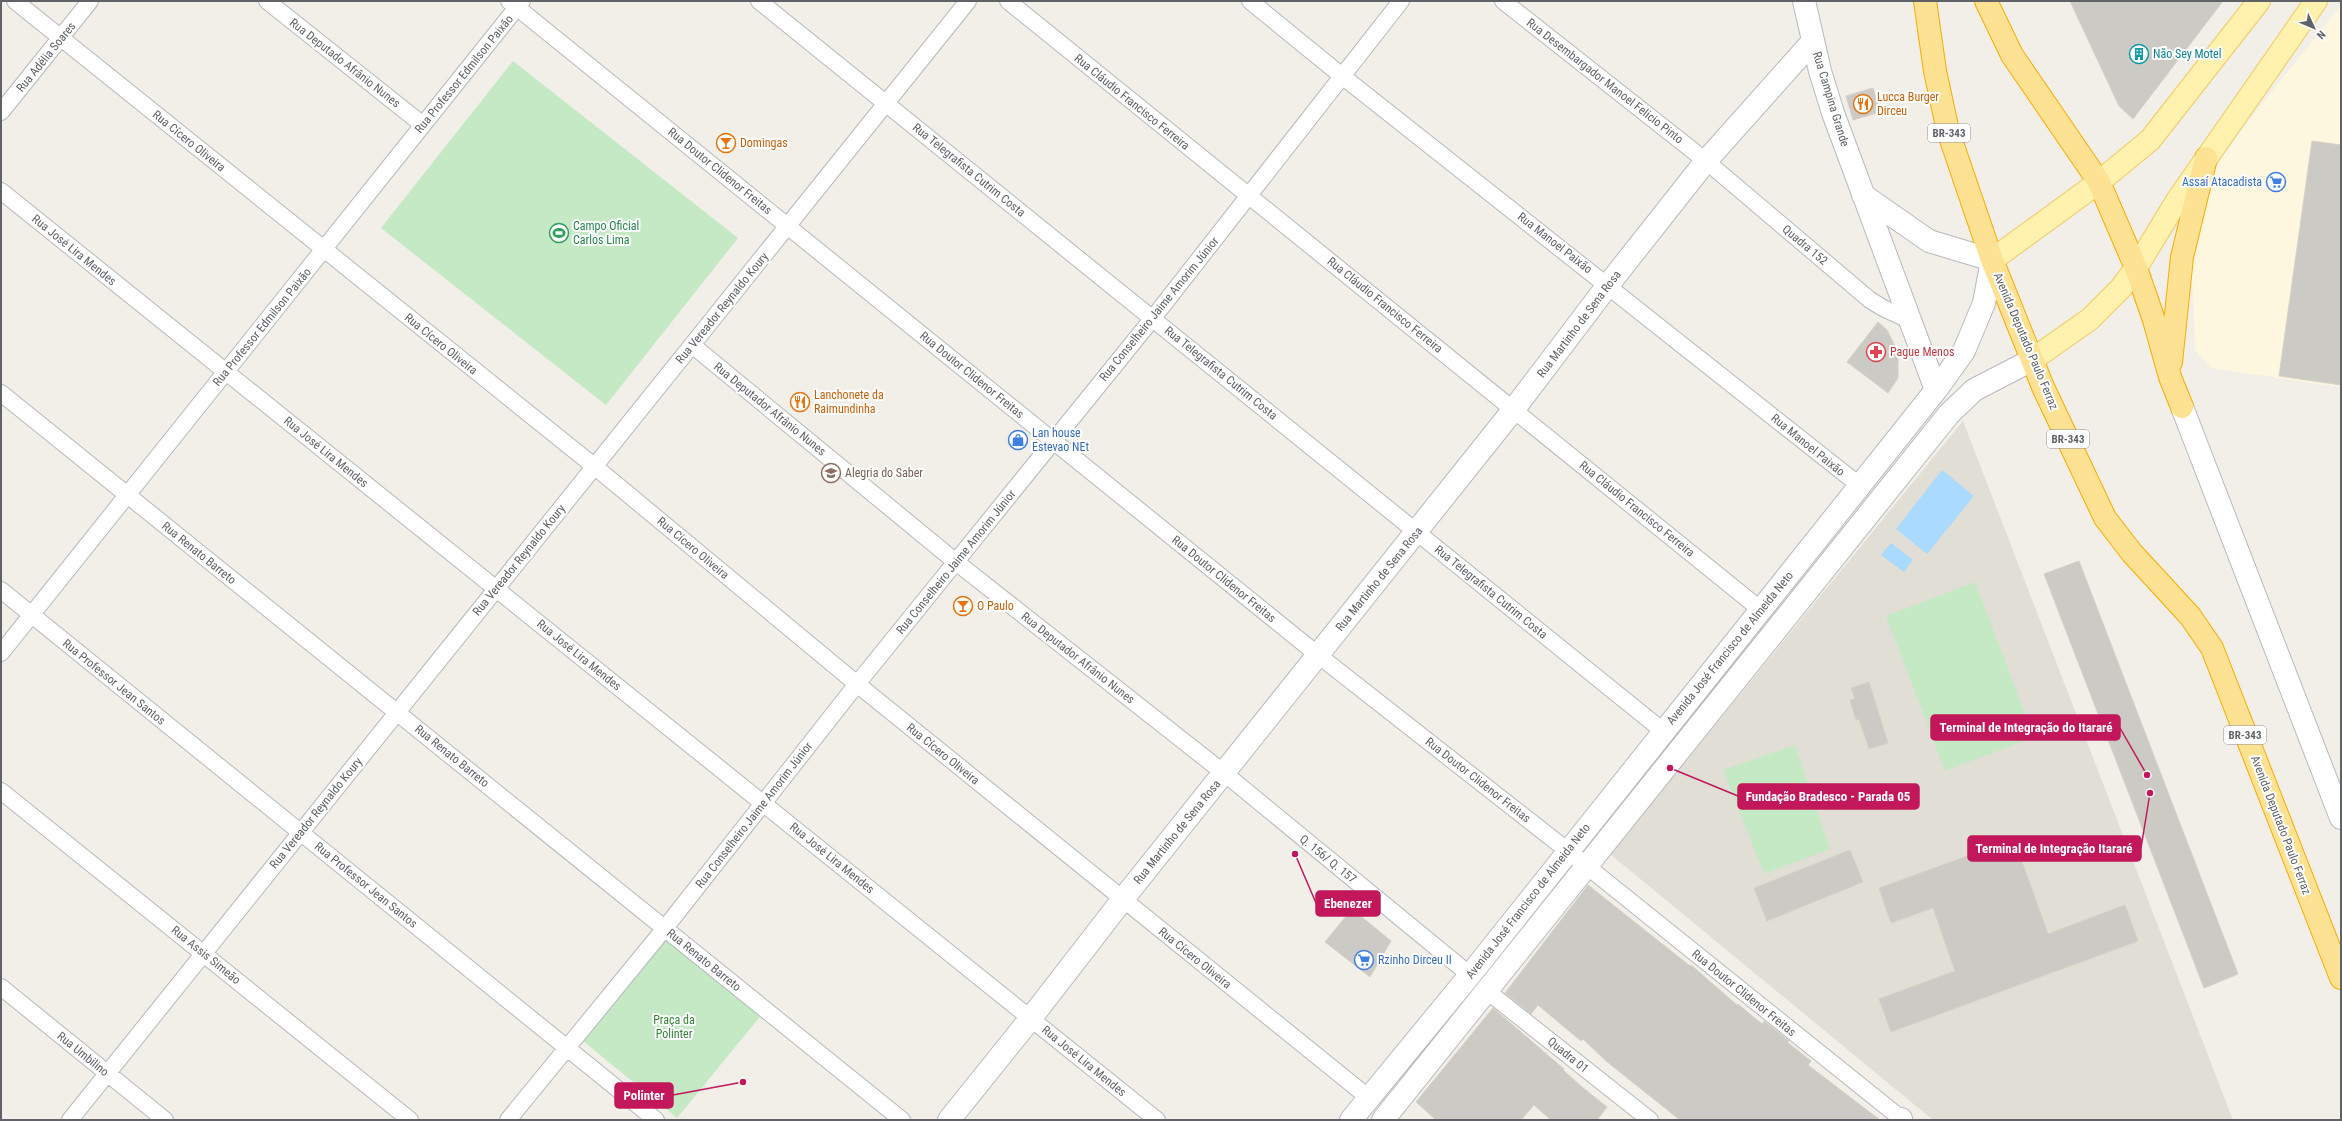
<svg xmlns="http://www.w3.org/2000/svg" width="2342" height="1121" font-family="'Roboto Condensed',sans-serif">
<rect width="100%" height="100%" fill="#f1efe8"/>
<!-- commercial -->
<path fill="#fef7e0" d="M2341 5V387L2211 368 2195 350 2191 251 2202 201 2218 163 2250 119Z"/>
<!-- education -->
<path fill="#e1ded6" d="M1963 421 2233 1120H1933L1610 854Z"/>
<!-- green -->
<path fill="#c5e8c5" d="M513 61 738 238 606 405 381 228Z
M1975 582 2034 737 1945 771 1886 616Z
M1795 745 1830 849 1764 874 1723 770Z
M669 936 763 1013 677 1118 583 1041Z"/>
<!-- water -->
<path fill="#aadaff" d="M1942 470 1974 496 1927 554 1896 529Z
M1891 543 1913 560 1904 572 1881 555Z"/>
<!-- building -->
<path fill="#cccac5" stroke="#d6d1c6" d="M2070 1H2223L2133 119 2119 106Z
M1873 88 1880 112 1853 120 1846 96Z
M2312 141 2341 145V385L2279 376Z
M1878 322 1887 330 1894 344 1898 359V378L1888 393 1847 362Z
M2079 561 2238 974 2204 988 2044 574Z
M1869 682 1888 743 1869 749 1859 719 1856 720 1850 700 1855 699 1851 688Z
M2014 839 2048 934 2125 905 2138 941 1891 1032 1879 999 1955 971 1933 908 1891 923 1879 888Z
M1850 850 1863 882 1767 921 1754 888Z
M1588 885 1690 966 1691 965 1737 1005 1738 1004 1762 1024 1764 1021 1789 1041 1787 1042 1811 1061 1808 1065 1880 1120H1680L1606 1061 1583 1039 1581 1041 1538 1005 1531 1014 1505 993Z
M1352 909 1391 941 1370 977 1325 942Z
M1493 1008 1564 1069 1563 1070 1582 1087 1607 1107 1597 1120H1551L1534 1105 1521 1120H1436L1416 1102Z"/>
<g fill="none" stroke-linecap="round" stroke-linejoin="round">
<defs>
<path id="street" d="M15 1 594 466 857 684 1369 1098
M267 1 423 125
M509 1 1318 655 1568 851 1903 1120
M759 1 1663 731
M1008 1 1761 610
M1250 1 1342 76 1859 485
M1503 1 1706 161 1870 300 1883 308 1909 320
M1 112 90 1
M1 191 1157 1120
M692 345 956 562 1224 773 1470 975
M1 393 902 1120
M1 590 656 1120
M1 653 522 1
M1 791 410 1120
M1 987 165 1120
M1487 991 1650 1120
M70 1120 968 1
M508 1120 665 928 857 684 1153 318 1401 1"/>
<path id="secondary" d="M1804 1 1820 71 1833 113 1936 390
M2182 407 2341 818
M949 1120 1031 1018 1123 899 1514 409 1608 285 1706 161 1813 41
M1351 1120 1470 975 1936 390 1964 351 1984 303 1992 260 1929 241 1863 195
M1383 1120 1949 414 1974 390 2032 360
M1900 1120 1901 1119"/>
<path id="primary" d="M1992 260 2099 182 2150 140 2259 1
M2032 360 2090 319 2121 288 2136 268 2178 199 2316 1"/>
<path id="highway" d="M1925 1 1935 71 1948 131 1992 260 2043 387 2105 518 2132 553 2190 616 2212 648 2341 978
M1986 1 2012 55 2099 182 2136 268 2154 320 2170 377 2182 407
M2171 362 2182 257 2206 158"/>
</defs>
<!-- street casing -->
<use href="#street" stroke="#b5b8bc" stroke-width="18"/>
<!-- secondary casing -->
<use href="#secondary" stroke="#b6babf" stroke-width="24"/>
<!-- primary casing -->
<use href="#primary" stroke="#f2c960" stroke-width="24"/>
<!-- highway casing -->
<use href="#highway" stroke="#f9ab00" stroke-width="24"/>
<!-- street -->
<use href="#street" stroke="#fff" stroke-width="16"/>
<!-- secondary -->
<use href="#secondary" stroke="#fff" stroke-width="22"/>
<!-- primary -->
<use href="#primary" stroke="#fff2af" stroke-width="22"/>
<!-- highway -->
<use href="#highway" stroke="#fde293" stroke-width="22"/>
</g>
<!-- icons -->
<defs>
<symbol id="building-ring" viewBox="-11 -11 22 22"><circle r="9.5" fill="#fff" stroke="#0f9aa8" stroke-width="1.5"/><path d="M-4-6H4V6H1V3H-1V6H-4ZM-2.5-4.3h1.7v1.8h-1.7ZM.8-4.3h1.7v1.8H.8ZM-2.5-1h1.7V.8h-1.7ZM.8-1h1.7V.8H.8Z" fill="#0f9aa8"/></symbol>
<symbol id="restaurant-ring" viewBox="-11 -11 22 22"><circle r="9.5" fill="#fff" stroke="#e8710a" stroke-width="1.5"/><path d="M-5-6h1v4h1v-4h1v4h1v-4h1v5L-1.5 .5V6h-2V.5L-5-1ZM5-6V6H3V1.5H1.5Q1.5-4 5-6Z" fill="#e8710a"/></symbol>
<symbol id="bar-ring" viewBox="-11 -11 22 22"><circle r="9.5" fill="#fff" stroke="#e8710a" stroke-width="1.5"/><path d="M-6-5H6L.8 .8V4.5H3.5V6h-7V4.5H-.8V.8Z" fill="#e8710a"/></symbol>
<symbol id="supermarket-ring" viewBox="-11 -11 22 22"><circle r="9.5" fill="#fff" stroke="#3f7fe0" stroke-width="1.5"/><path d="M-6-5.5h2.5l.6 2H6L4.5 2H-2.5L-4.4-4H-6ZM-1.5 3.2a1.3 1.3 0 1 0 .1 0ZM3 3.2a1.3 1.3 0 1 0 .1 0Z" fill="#3f7fe0"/></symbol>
<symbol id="stadium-ring" viewBox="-11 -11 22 22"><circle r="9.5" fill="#fff" stroke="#2e9e5b" stroke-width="1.5"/><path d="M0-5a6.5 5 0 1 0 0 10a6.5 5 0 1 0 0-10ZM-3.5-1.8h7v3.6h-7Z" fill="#2e9e5b"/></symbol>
<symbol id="pharmacy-ring" viewBox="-11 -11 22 22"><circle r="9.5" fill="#fff" stroke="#e0444e" stroke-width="1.5"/><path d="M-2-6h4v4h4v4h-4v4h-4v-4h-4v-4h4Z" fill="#e0444e"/></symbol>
<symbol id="shop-ring" viewBox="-11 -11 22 22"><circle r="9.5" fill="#fff" stroke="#3f7fe0" stroke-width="1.5"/><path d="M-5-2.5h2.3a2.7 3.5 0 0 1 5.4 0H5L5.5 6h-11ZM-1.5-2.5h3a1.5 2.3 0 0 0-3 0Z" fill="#3f7fe0"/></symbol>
<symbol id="school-ring" viewBox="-11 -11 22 22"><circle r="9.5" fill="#fff" stroke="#8d6e63" stroke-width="1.5"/><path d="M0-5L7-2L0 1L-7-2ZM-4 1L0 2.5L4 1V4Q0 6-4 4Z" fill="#8d6e63"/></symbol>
</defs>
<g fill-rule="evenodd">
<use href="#building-ring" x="2128" y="43" width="22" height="22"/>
<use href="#restaurant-ring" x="1852" y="93" width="22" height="22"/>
<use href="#bar-ring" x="715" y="132" width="22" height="22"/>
<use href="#supermarket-ring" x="2265" y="171" width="22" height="22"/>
<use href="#stadium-ring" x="548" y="222" width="22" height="22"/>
<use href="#pharmacy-ring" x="1865" y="341" width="22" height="22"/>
<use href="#restaurant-ring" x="789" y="391" width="22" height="22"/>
<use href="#shop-ring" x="1007" y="429" width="22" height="22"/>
<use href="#school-ring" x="820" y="462" width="22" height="22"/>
<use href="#bar-ring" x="952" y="595" width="22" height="22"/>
<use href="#supermarket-ring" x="1353" y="949" width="22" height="22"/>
</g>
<g text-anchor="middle" stroke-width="4" stroke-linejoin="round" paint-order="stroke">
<!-- shield labels -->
<g fill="#fff" stroke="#8f9295" stroke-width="1">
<rect x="1928" y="124" width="42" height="18" rx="3"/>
<rect x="2047" y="430" width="42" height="18" rx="3"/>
<rect x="2224" y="726" width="42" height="18" rx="3"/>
</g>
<g font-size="11" font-weight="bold" fill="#5f6368">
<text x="1949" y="137">BR-343</text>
<text x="2068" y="443">BR-343</text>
<text x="2245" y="739">BR-343</text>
</g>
<!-- culture labels -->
<g font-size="12" fill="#0d838f" stroke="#fff" text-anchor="start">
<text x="2153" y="58">Não Sey Motel</text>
</g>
<!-- street labels -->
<g font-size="12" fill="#5f6368" stroke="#fff">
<text transform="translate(46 57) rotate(-51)" y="4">Rua Adélia Soares</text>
<text transform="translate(345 63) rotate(38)" y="4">Rua Deputado Afrânio Nunes</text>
<text transform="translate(464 74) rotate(-51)" y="4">Rua Professor Edmilson Paixão</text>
<text transform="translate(1605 81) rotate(38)" y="4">Rua Desembargador Manoel Felicio Pinto</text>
<text transform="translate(1831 99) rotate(73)" y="4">Rua Campina Grande</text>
<text transform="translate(1132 102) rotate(39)" y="4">Rua Cláudio Francisco Ferreira</text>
<text transform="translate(189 141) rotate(39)" y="4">Rua Cícero Oliveira</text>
<text transform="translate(969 170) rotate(39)" y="4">Rua Telegrafista Cutrim Costa</text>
<text transform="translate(720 171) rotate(39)" y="4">Rua Doutor Clidenor Freitas</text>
<text transform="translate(1555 243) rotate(38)" y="4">Rua Manoel Paixão</text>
<text transform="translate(1805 245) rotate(40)" y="4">Quadra 152</text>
<text transform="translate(74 250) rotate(39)" y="4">Rua José Lira Mendes</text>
<text transform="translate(1385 305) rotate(39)" y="4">Rua Cláudio Francisco Ferreira</text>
<text transform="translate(722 308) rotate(-51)" y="4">Rua Vereador Reynaldo Koury</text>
<text transform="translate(1159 309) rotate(-51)" y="4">Rua Conselheiro Jaime Amorim Júnior</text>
<text transform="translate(1579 324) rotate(-53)" y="4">Rua Martinho de Sena Rosa</text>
<text transform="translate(262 327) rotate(-51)" y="4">Rua Professor Edmilson Paixão</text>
<text transform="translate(2026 341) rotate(67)" y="4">Avenida Deputado Paulo Ferraz</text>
<text transform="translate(441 344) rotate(39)" y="4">Rua Cícero Oliveira</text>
<text transform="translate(1221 373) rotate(39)" y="4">Rua Telegrafista Cutrim Costa</text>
<text transform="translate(972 375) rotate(39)" y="4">Rua Doutor Clidenor Freitas</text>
<text transform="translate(770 409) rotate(39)" y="4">Rua Deputador Afrânio Nunes</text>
<text transform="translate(1808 445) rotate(39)" y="4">Rua Manoel Paixão</text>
<text transform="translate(326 452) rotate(39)" y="4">Rua José Lira Mendes</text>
<text transform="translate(1637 509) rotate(39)" y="4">Rua Cláudio Francisco Ferreira</text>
<text transform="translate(693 548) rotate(40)" y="4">Rua Cícero Oliveira</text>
<text transform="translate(199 553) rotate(39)" y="4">Rua Renato Barreto</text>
<text transform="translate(519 560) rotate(-51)" y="4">Rua Vereador Reynaldo Koury</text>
<text transform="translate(956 562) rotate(-51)" y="4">Rua Conselheiro Jaime Amorim Júnior</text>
<text transform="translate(1224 579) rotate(39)" y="4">Rua Doutor Clidenor Freitas</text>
<text transform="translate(1379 579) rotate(-51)" y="4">Rua Martinho de Sena Rosa</text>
<text transform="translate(1491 592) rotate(39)" y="4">Rua Telegrafista Cutrim Costa</text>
<text transform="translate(1730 648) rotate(-51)" y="4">Avenida José Francisco de Almeida Neto</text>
<text transform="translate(579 655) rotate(39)" y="4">Rua José Lira Mendes</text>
<text transform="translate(1078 658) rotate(38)" y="4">Rua Deputador Afrânio Nunes</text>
<text transform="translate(114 682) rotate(39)" y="4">Rua Professor Jean Santos</text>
<text transform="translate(943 754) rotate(39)" y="4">Rua Cícero Oliveira</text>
<text transform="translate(452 756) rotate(39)" y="4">Rua Renato Barreto</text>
<text transform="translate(1478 780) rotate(38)" y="4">Rua Doutor Clidenor Freitas</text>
<text transform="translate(316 813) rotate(-51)" y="4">Rua Vereador Reynaldo Koury</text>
<text transform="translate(754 815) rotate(-52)" y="4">Rua Conselheiro Jaime Amorim Júnior</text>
<text transform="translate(2281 825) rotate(69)" y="4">Avenida Deputado Paulo Ferraz</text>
<text transform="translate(1177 832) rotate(-51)" y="4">Rua Martinho de Sena Rosa</text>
<text transform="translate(832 858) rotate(39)" y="4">Rua José Lira Mendes</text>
<text transform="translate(1328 859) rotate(39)" y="4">Q. 156/ Q. 157</text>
<text transform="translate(366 885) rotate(39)" y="4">Rua Professor Jean Santos</text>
<text transform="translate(1528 901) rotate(-52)" y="4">Avenida José Francisco de Almeida Neto</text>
<text transform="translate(206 955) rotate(39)" y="4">Rua Assis Simeão</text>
<text transform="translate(1195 958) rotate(39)" y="4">Rua Cícero Oliveira</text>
<text transform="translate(704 960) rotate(39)" y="4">Rua Renato Barreto</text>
<text transform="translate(1744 993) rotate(39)" y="4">Rua Doutor Clidenor Freitas</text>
<text transform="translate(83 1054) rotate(39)" y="4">Rua Umbilino</text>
<text transform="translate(1568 1055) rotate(39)" y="4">Quadra 01</text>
<text transform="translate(1084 1061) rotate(39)" y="4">Rua José Lira Mendes</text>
</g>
<!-- food labels -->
<g font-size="12" fill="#c56008" stroke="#fff" text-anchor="start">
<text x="1877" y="101">Lucca Burger<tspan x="1877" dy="14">Dirceu</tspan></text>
<text x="740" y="147">Domingas</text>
<text x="814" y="399">Lanchonete da<tspan x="814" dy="14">Raimundinha</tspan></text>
<text x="977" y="610">O Paulo</text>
</g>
<!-- shop labels -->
<g font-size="12" fill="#366cbe" stroke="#fff" text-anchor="start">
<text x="2262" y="186" text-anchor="end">Assaí Atacadista</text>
<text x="1032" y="437">Lan house<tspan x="1032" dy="14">Estevao NEt</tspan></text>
<text x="1378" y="964">Rzinho Dirceu II</text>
</g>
<!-- leisure labels -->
<g font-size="12" fill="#27864d" stroke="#fff" text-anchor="start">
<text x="573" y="230">Campo Oficial<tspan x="573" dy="14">Carlos Lima</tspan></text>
</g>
<!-- health labels -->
<g font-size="12" fill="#be3a42" stroke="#fff" text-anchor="start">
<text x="1890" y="356">Pague Menos</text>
</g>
<!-- education labels -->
<g font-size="12" fill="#785e54" stroke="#fff" text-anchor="start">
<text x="845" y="477">Alegria do Saber</text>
</g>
<!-- park labels -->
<g font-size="12" fill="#348238" stroke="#fff">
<text x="674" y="1024">Praça da<tspan x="674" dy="14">Polinter</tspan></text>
</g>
</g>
<!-- callouts -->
<path fill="none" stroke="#c2185b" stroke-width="1.5" d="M2147 775L2120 728M1670 768L1738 796M2150 793L2141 848M1295 854L1316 903M743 1082L673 1095"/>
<g fill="#c2185b" stroke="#fff" stroke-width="1.5">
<circle cx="2147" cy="775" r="4"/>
<circle cx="1670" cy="768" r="4"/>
<circle cx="2150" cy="793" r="4"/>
<circle cx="1295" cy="854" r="4"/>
<circle cx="743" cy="1082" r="4"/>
</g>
<g fill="#c2185b" stroke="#c2185b" stroke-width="1.5">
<rect x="1931" y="715" width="189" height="25" rx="4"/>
<rect x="1738" y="784" width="181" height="25" rx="4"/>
<rect x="1968" y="836" width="173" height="25" rx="4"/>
<rect x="1316" y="891" width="64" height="25" rx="4"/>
<rect x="615" y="1083" width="58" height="25" rx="4"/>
</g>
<g font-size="13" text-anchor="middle" font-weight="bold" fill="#fff">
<text x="2026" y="732">Terminal de Integração do Itararé</text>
<text x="1828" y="801">Fundação Bradesco - Parada 05</text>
<text x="2054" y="853">Terminal de Integração Itararé</text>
<text x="1348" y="908">Ebenezer</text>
<text x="644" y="1100">Polinter</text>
</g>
<!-- border -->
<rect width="2342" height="1121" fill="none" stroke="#5f6368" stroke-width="4"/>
<!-- north arrow -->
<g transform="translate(2314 28) rotate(134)" stroke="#ffffff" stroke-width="3" paint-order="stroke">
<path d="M0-3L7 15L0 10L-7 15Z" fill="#5f6368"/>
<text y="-6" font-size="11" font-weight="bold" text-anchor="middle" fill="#5f6368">N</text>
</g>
</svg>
